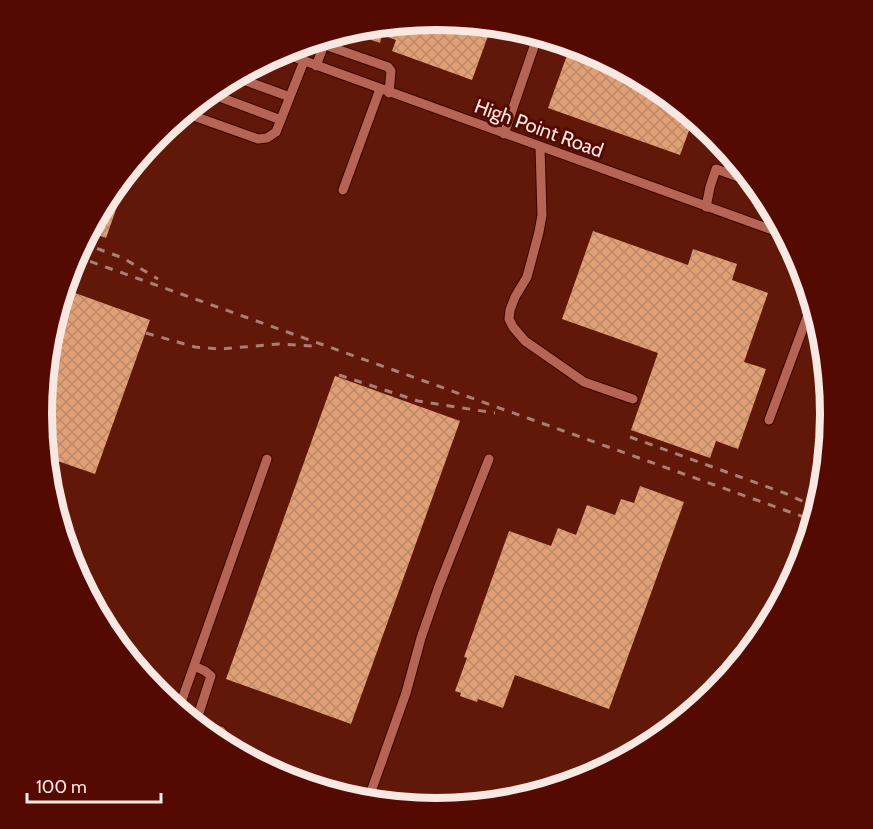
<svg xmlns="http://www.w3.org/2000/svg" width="873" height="829" font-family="Cabin,sans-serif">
<defs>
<pattern id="building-cross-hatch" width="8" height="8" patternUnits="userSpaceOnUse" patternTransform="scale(1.5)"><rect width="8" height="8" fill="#e09f75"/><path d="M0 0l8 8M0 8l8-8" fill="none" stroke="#bb8869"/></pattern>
</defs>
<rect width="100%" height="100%" fill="#611809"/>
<!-- building -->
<path fill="url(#building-cross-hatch)" d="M437 20 492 25 472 80 392 51 396 40 382 35 380 43 355 34 354 36 345 33 346 31 360 27Z
M571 44 588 50 656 86 694 117 680 155 548 108Z
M131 167 106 238 89 232 108 195Z
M593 231 688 265 693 249 737 264 732 280 768 293 744 362 766 369 738 449 716 441 710 458 631 430 658 353 562 319Z
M64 289 150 320 95 474 52 459 47 471 42 414 49 337Z
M335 376 460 421 351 724 226 679Z
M640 486 684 502 609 709 515 675 503 708 478 699 477 702 460 696 461 693 455 691 467 658 464 657 509 531 551 546 558 528 576 535 587 505 615 515 621 499 634 503Z"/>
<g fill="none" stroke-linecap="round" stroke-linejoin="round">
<defs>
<path id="minor" d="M325 45 388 67 391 71 389 93
M280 52 786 235
M316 66 327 37
M235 77 290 97
M209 93 281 120
M188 114 258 139 267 138 276 132 304 61
M504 134 538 35
M540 147 542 215 539 232 527 277 515 297 510 310 509 319 513 327 525 341 584 382 633 399
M343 190 380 89
M706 207 710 187 716 169 755 183
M769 420 813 301
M194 666 205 671 211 676 196 722
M178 711 267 459
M188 719 221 731 224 735 225 740 223 746
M367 803 406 693 421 638 439 586 489 459"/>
</defs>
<!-- minor casing -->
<use href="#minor" stroke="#3c0500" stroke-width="11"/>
<!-- minor -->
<use href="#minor" stroke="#b66554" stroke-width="9"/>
<!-- rail -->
<path stroke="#ac7e74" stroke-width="3" stroke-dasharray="8 8" stroke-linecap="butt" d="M82 243 123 258 158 279
M75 256 815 521
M146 333 195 347 220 349 279 344 312 346
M339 375 418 401 495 413
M630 437 787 494 819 509"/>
</g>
<g text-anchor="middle" stroke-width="6" stroke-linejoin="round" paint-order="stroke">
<!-- street labels -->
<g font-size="20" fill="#f9e7e2" stroke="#540a00">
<text transform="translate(539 128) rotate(20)" y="7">High Point Road</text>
</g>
</g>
<!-- crop -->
<path d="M0 0H873V829H0ZM52 414a384 384 0 1 1 768 0a384 384 0 1 1-768 0Z" fill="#540a00" fill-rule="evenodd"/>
<path fill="none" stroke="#f9e7e2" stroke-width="8" d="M52 414a384 384 0 1 1 768 0a384 384 0 1 1-768 0Z"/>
<!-- scale -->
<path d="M27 793v9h134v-9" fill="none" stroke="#f9e7e2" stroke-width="3"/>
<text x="36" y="793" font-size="18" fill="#f9e7e2" stroke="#540a00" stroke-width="4.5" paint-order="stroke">100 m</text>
</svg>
